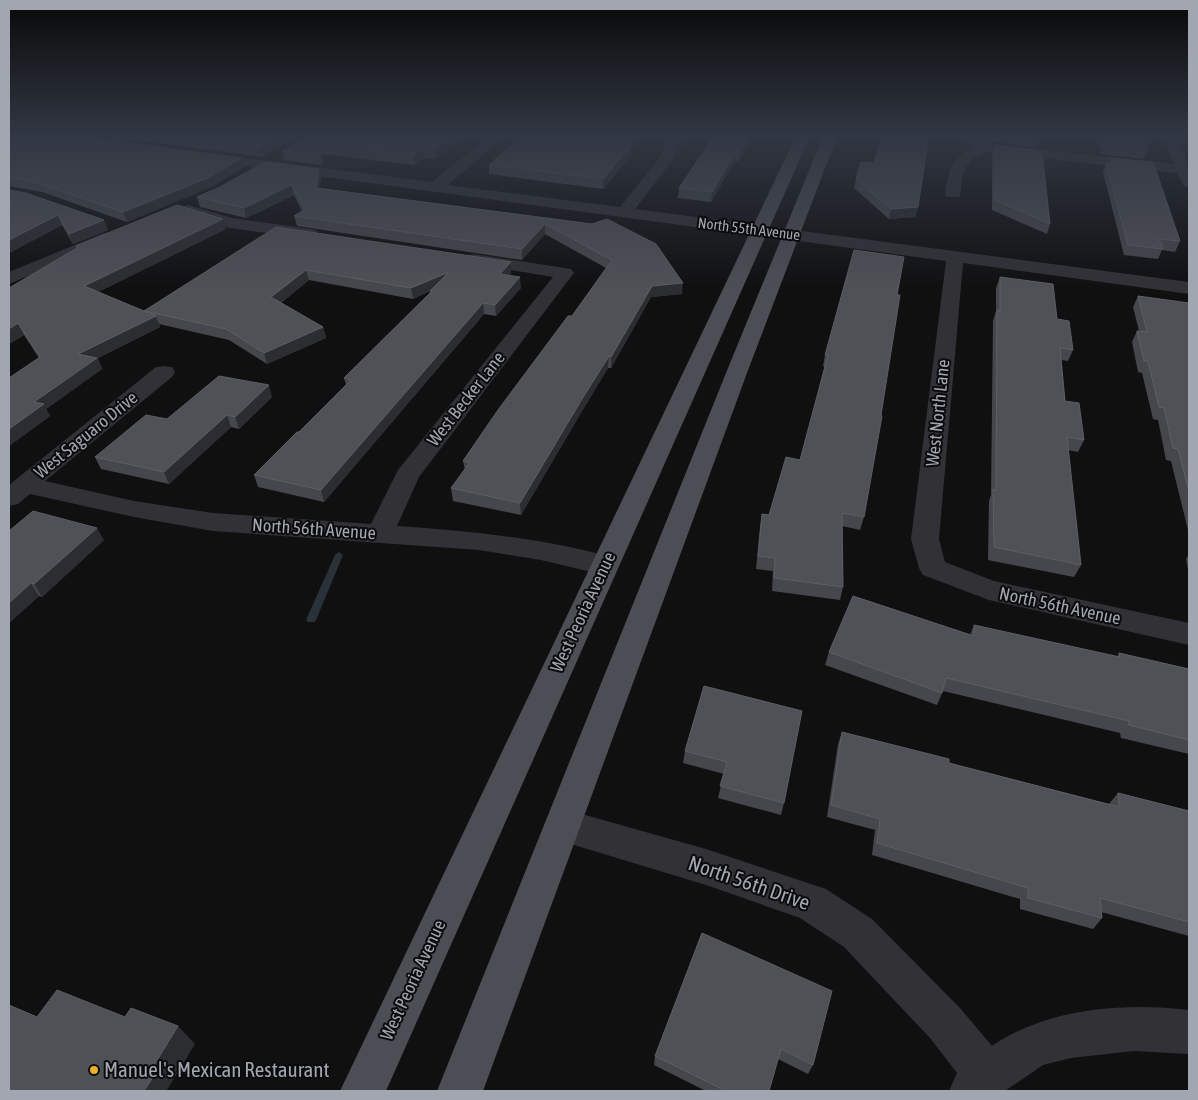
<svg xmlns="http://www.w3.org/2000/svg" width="1198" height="1100" font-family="'Asap Condensed',sans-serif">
<rect width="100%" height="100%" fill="#101011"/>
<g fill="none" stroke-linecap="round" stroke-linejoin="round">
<!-- stream -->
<path fill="#2a3239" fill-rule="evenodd" d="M339 552 343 555 316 620 314 622H308L306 620 335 555Z"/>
<!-- minor -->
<path fill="#313136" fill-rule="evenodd" d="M121 134H139L117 147H107L105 144Z
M491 134H507L448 185 620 207 658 160 673 134H687L671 162 635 209 1189 282V294L963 263 939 539 945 562 994 581 1189 623V645L989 600 923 575 919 568 911 539 946 261 207 161 202 160 200 157 202 154 207 153 432 182Z
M951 134H970L990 143 1004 146 1174 164 1165 142 1159 134H1173C1186 151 1189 166 1189 188L1184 186 1177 173 1004 154 987 151C971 158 963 167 961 185 961 190 961 193 959 197H947L945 194C948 172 953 156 974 146L953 137Z
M188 205 232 218 310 229 316 230 318 234 316 238 310 239 230 228 182 213 180 210 182 207Z
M104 233 110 234 113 238 110 242 9 284V272Z
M474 254 565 268 571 269 574 273 419 477 397 526C470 531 543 538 614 558L618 565 614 572 604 575 541 560 479 550 213 531 134 517 30 494 18 504 9 506V485L156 367 164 366 172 367 175 372 172 377 45 481 134 501 213 513 371 524 398 470 553 277 468 263 465 259 468 255Z
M564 809 706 849 826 889 872 919 960 1008 992 1046C1047 1008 1124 1002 1189 1010V1054L1134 1051 1071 1058 1043 1065 1005 1091H949L957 1073 930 1038 844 947 800 918 706 885 551 838 546 826 551 814Z"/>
<!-- major -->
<path fill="#4d4e55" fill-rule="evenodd" d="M797 134H811L386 1091H340Z
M824 134H838L747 373 483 1091H437L726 373Z"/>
</g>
<!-- wall -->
<path fill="#46474c" d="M9 134 244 167 211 187 127 222 42 192 9 186Z
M90 134H302L263 157Z
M310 134H467L435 159 424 158 415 165 324 154 322 165 284 160 282 151Z
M711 134H754L739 161H735L711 202 678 198 679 188 711 141H710Z
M992 134H1040V139L1037 148 992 141Z
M1094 134H1142L1148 150 1144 159 1102 154Z
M995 145 1050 224 1047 234 992 210V154Z
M631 151V155L603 189 489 174V165Z
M1110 158 1180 241 1175 252 1162 250 1158 259 1124 255 1103 172 1106 163H1108Z
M319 169 321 178 319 188 592 224 682 294 651 297 611 368H608L582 411 521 515 453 501 451 488 465 470 463 461 572 316 606 268 545 234 522 260 297 226 294 216 302 211 294 195 246 218 200 207 197 197Z
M856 179 918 207 915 217 889 219 854 188Z
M9 190 108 230 73 244 62 225 9 253Z
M276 227 511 273 509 275 521 288 496 316 484 314 324 502 258 487 254 475 299 432 334 398V397L346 385 344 378 430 293V291L413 299 309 280 281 303 323 327 326 338 267 364 229 340 159 324 160 327 98 358 102 369 46 409 50 416 9 446V378L39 358 24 335 9 344V288L226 229 98 292 144 311Z
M1000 277 1057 319 1073 350 1068 361 1061 360 1065 401 1084 440 1078 452 1068 450 1081 565 1074 577 988 560 989 501 991 495 993 321 996 311V288Z
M897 295 864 517 860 530 842 526 843 587 840 600 772 591 773 571 756 569 760 527 762 514 769 515 800 460 825 367 823 366 825 355Z
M1138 296 1189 303V534L1171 461 1166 460 1158 420 1153 419 1142 373 1138 372 1132 342 1137 331H1139L1133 307Z
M272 397 239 429 231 427 169 484 101 469 95 457 167 419Z
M9 531 104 540 42 597 39 596 9 623Z
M1189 554V575L1186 559Z
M974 625 1117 657 1119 653 1189 669V754L1121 738 1120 733 943 691 937 705 825 665 829 652 970 635Z
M704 686 784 803 781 815 718 798 724 774 683 763 685 751Z
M842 732 949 763 1109 804 1118 793 1189 811V936L1101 912 1102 918 1093 929 1020 909V899L872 855 875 830 827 817 838 744Z
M702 933 813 1065 808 1074 778 1059 769 1091H706L654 1065 655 1056Z"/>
<!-- shaded-wall -->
<path fill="#2c2d30" d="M285 134H302L263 157 260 148Z
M455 134H467L435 159 434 150Z
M637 134H642L631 151V155L603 189V179Z
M750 134H754L739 161 740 152Z
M322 145 324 154 322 165 320 156Z
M423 148 424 158 415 165 413 156Z
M736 151 735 161 711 202 712 192Z
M242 158 244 167 211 187 127 222 123 212Z
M319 169 321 178 318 197 316 188Z
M291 185 294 195 246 218 244 208Z
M918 207 915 217 889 219 891 209Z
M58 215 62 225 9 253V240Z
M223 219 226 229 88 297 84 286Z
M104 220 108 230 73 244 69 234Z
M545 224V234L522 260V249Z
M511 262V273L501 285 500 274Z
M306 270 309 280 274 308 271 297Z
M449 272 450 282 413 299 411 288Z
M520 277 521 288 496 316 495 305Z
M683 283 682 294 651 297 611 368V357L652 286Z
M483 303 484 314 324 502 321 490Z
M156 316 160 327 98 358 102 369 46 409 50 416 9 446V429L78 354Z
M18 323 24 335 9 344V329Z
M323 327 326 338 267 364 264 353Z
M609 356 608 368 582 411 521 515 520 503 582 399Z
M269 385 272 397 239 429 235 417Z
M227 415 231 427 169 484 164 472Z
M97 528 104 540 42 597 34 584Z
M31 583 39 596 9 623V603Z
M178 1026 195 1044 167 1090 168 1091H144L148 1075Z"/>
<!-- building -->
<path fill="#505157" stroke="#5c5f65" d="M9 134H62L242 158 208 178 123 212 38 183 9 177Z
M154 134H285L260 148Z
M310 134H455L434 150 423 148 413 156 322 145 320 156 282 151Z
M523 134H637L629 145 631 146 603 179 489 165Z
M715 134H750L740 152 736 151 712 192 679 188Z
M882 134H929L918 207 891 209 856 179 861 162 874 163Z
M1007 134H1040V139Z
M1101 134H1142L1148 150 1105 145Z
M995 145 1042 151 1050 224 995 200Z
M1110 158 1153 162 1180 241 1159 239 1163 249 1128 245 1106 163 1113 164Z
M265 162 319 169 316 188 592 224 607 219 656 244 683 283 652 286 611 357 609 356 582 399 520 503 451 488 470 462 463 461 498 410 568 316H572L612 260 545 224 522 249 294 216 305 209 291 185 244 208 197 197 220 187Z
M9 190 26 193 104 220 69 234 58 215 9 240Z
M177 205 223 219 84 286 156 316 78 354 97 358 34 402 44 404 9 429V378L40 357 18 323 9 329V288L77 248 76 246Z
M276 227 511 262 500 274 520 277 495 305 483 303 321 490 254 475 297 432H299L333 398H336L334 397 351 380 344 378 432 291H430L449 272 411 288 306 270 271 297 323 327 264 353 226 329 144 311Z
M854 250 904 257 897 295H900L881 415 882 416 864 517 842 513 843 587 774 578 775 558 758 556 762 514 769 515 786 457 800 460 828 355H825Z
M1000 277 1053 284 1057 319 1069 321 1073 350 1060 348 1065 401 1079 403 1084 440 1067 437 1081 565 994 547 993 489 996 490 997 310 1000 311Z
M1138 296 1189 303V492L1178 449 1173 448 1164 408 1159 407 1148 361H1144L1137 331 1147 332Z
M219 376 269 385 235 417 227 415 164 472 95 457 146 415 167 419Z
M33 511 97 528 34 584 31 583 9 603V531Z
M853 596 974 636V625L1120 657 1119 653 1189 669V740L1129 725V721L946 678 942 693 829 652Z
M704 686 802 711 784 803 720 786 727 762 685 751Z
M842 732 949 759V763L1119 807 1118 793 1189 811V922L1100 898 1102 918 1028 898V888L877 843 880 819 831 805Z
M702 933 832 991 813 1065 781 1049 769 1091H726L655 1056Z
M57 990 125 1017 131 1008 178 1026 148 1075 153 1077 144 1091H9V1005L37 1017Z"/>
<!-- sky -->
<linearGradient id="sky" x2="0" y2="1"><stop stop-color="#090909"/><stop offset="0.47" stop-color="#313743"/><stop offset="1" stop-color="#313743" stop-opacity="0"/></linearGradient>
<rect width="1198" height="288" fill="url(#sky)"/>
<!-- markers -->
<circle fill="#eab02e" stroke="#0b0b0c" stroke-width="2" cx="94" cy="1070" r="5"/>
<g text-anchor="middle" stroke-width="4" stroke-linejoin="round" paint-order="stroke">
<!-- far-street labels -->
<g font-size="15" fill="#a1a6b1" stroke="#0b0b0c">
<text transform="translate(749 229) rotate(7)" y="5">North 55th Avenue</text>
</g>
<!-- street labels -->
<g font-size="18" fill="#a1a6b1" stroke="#0b0b0c">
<text transform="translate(466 399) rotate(-52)" y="6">West Becker Lane</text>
<text transform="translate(938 413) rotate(-84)" y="6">West North Lane</text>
<text transform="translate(86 435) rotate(-39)" y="6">West Saguaro Drive</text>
<text transform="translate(314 529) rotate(4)" y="6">North 56th Avenue</text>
<text transform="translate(1060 606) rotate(12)" y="6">North 56th Avenue</text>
<text transform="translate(583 612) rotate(-65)" y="6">West Peoria Avenue</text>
<text transform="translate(413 980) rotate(-65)" y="6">West Peoria Avenue</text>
</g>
<!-- near-street labels -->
<g font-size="21" fill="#a1a6b1" stroke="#0b0b0c">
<text transform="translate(749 883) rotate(19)" y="7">North 56th Drive</text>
</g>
<!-- near-poi labels -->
<g font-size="21" fill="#a1a6b1" stroke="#0b0b0c" text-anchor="start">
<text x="104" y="1077">Manuel's Mexican Restaurant</text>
</g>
</g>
<!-- border -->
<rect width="1198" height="1100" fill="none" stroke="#a1a6b1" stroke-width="20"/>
</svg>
